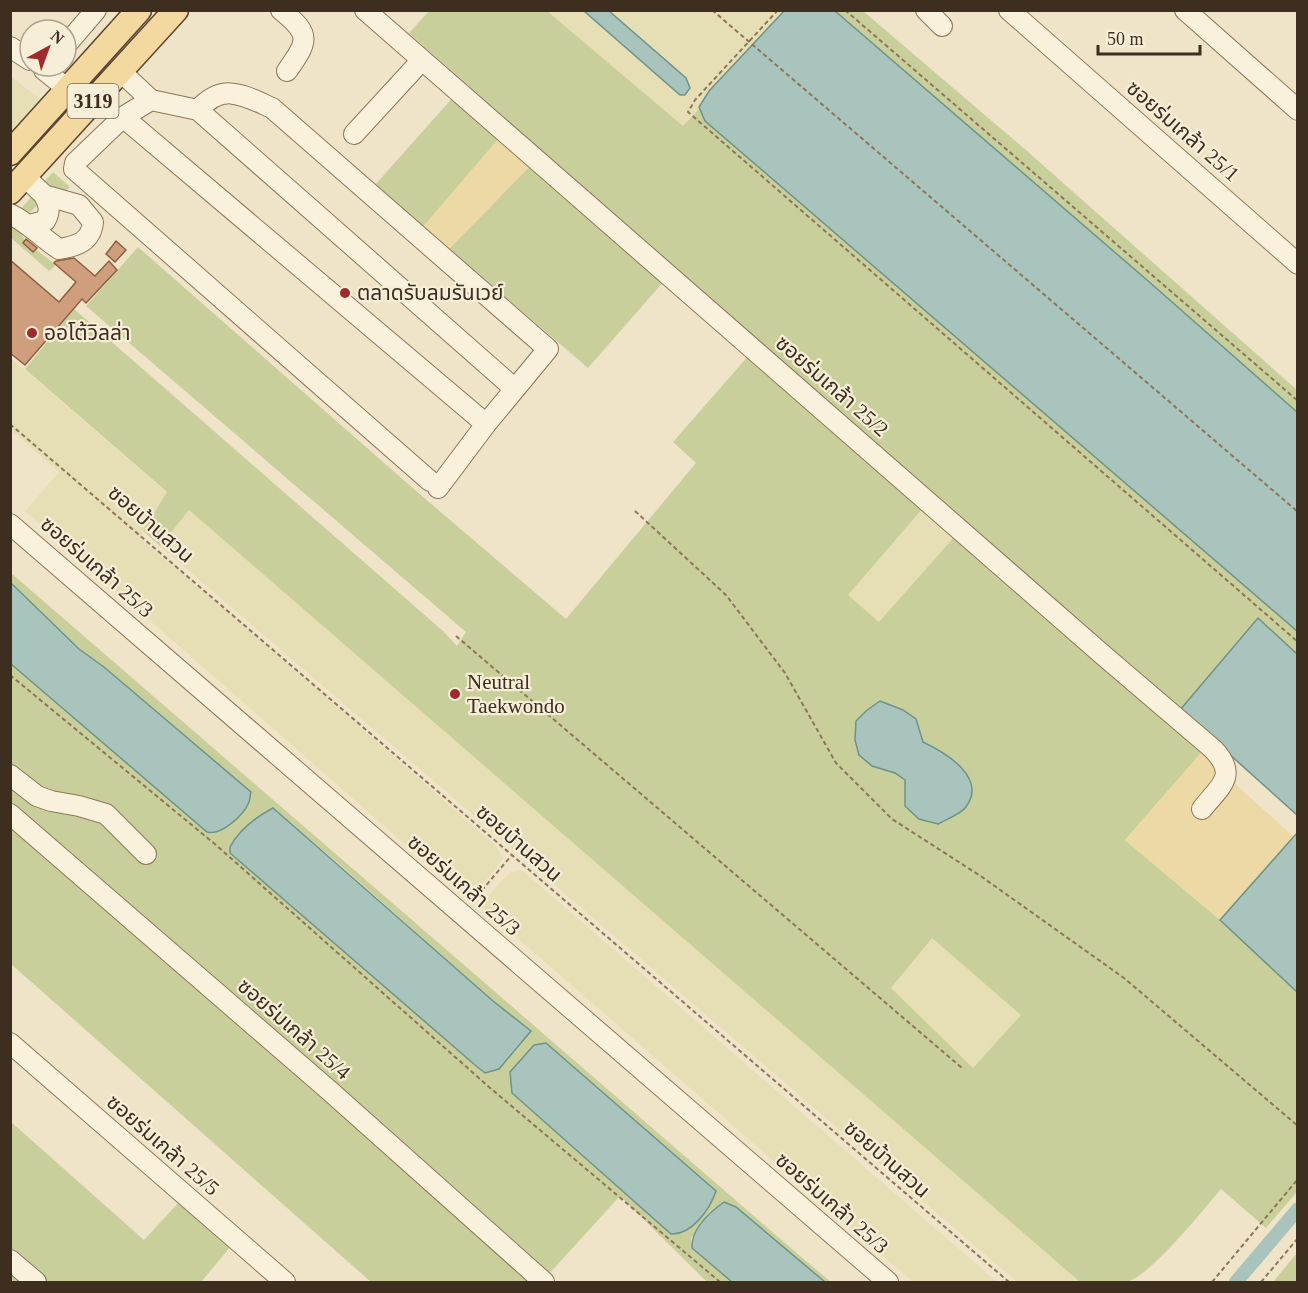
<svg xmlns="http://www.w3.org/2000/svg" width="1308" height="1293" font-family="'Times New Roman','Noto Sans Thai',serif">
<rect width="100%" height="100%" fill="#f0e4c8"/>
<!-- farmland -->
<path fill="#e6deb5" d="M546 11H786L683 127Z
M10 76 43 101 10 136Z
M10 357 167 493 149 520 140 538 278 655 496 846 503 858 493 873 473 893 463 895 25 511 59 472 11 430Z
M923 508 955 536 879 622 847 595Z
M189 510 1080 1282H1017L160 546Z
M523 871 997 1282H913L483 908 490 894 502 880 512 872Z
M932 937 1021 1015 973 1069 891 988Z"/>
<!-- green -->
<path fill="#c9cf9b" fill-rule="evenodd" d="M429 11H547L683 126 700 108 705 121 1297 631V654L1258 618 1180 710 1011 564 409 33Z
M835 11H863L1027 151 1297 390V412L1147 280Z
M455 95 501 136 423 227 375 185Z
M532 164 665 280 588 368 449 249Z
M53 172 70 187C62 196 52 188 42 184Z
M33 195 38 204 31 212 19 211Z
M11 220 16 221 25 241 56 265 49 271 11 238Z
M138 247 415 490 566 619 696 463 673 442 750 354 923 508 848 595 879 622 955 536 1201 753 1125 840 1220 920 1297 992V1192L1266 1228 1221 1189C1203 1210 1150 1277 1126 1282 1112 1285 1094 1282 1080 1282L189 510 160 546 143 531 167 492 25 369 74 309 443 631 457 646 466 632 86 306ZM923 742 940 750 955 814 938 824 920 819 905 780 895 773 872 766 859 755ZM932 938 1021 1015 973 1068 891 988Z
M11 573 806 1261 831 1282H825L736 1207 713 1210 691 1238 692 1248 732 1282H707L620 1196 548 1275 11 806V664L91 732 212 758 167 722 104 667 79 649 11 582ZM273 808 347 871 493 1001 530 1030 515 1052 485 1072 475 1065 231 853ZM546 1043 716 1191 679 1234 671 1233 512 1093 510 1072 534 1045Z
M10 820 533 1282H371L11 964Z
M10 1121 144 1240 180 1201 232 1245 201 1282H11Z
M1297 1253V1282H1273Z"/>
<!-- sand -->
<path fill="#ecd9a5" d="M501 136 532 164 449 249 423 227Z
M1201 753 1294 837 1220 920 1125 840Z"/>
<!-- water -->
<path fill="#a9c4bc" stroke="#6f938a" stroke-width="1.5" d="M584 11H609L686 78 690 88 685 95H680Z
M784 11H835L1147 280 1297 412V631L705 121 699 107 709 91Z
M10 582 79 649 104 667 251 792C250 795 250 799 249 802 244 815 221 836 207 832L11 664Z
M1258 618 1297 654V815L1180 710Z
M880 701 903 710 916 719 923 742C944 752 988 777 966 807 961 814 947 819 938 824L919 819 905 806V780L895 773 872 766 859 755 855 740 856 721 866 711Z
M273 808 493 1001 531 1031 499 1069 485 1073 475 1065 230 853V847C239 830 256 817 273 808Z
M1297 833V992L1220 920Z
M546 1043 716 1191C710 1209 692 1235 671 1234L512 1093 510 1072 534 1045Z
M724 1202 736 1207 825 1282H732L692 1248C691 1229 710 1212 724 1202Z"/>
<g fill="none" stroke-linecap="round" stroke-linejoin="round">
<!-- canal -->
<path stroke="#a9c4bc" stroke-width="14" d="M1236 1282 1298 1209"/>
</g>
<!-- building -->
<path fill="#cf9f7d" stroke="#8d5f41" stroke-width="1.5" d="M26 239 37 248 33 252 23 243Z
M116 241 126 250 115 262 106 254Z
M74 258 95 276 109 261 117 270 86 303 82 299 25 365 10 353V260L59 302 76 282 54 263 56 261Z"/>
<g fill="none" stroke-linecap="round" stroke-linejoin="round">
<defs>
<path id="minor" d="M281 10C312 35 308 41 287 71
M365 10 1103 655 1213 749C1239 776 1220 786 1202 809
M926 10 942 26
M1009 10 1298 264
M1185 10 1298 110
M66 45 96 10
M10 47 30 60
M44 70 69 90
M120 71 151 100
M198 110 515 389
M123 117 486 424 438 488
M354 134 422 60
M10 214C29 223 42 238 59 249 77 246 91 242 93 222L79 205 44 195 24 176
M29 225 45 221C51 211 49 205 44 195
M430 481 74 169 75 163 123 117 151 100 198 110C223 82 243 95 272 108L548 349 486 424
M10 524 888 1282
M10 775 37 796 51 801 79 806 106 814 146 854
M10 814 331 1092 544 1282
M10 1043 285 1282
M10 1260 36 1282"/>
<path id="major" d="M10 153 139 10
M10 192 176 10"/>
</defs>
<!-- minor casing -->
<use href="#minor" stroke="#8d765c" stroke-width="22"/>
<!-- major casing -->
<use href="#major" stroke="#5b4430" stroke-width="27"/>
<!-- path -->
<path stroke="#8d765c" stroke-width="2" stroke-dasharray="4.5 3" stroke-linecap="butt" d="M712 10 1298 512
M778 10 695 100 688 112 1298 642
M845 10 1298 401
M10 424 1009 1282
M635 511 726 595 785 673 836 763 892 819 982 877 1124 978 1298 1126
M456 636 962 1068
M10 675 216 845 489 1087 720 1282
M472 902 511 856
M1212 1282 1298 1179
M1261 1282 1298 1238"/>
<!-- minor -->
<use href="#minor" stroke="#faf1dc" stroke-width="20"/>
<!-- major -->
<use href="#major" stroke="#f3d9a0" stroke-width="24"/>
</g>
<!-- markers -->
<g fill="#9e2a2b" stroke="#f7eed8" stroke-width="2">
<circle cx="345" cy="293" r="6"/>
<circle cx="32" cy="333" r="6"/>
<circle cx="455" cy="694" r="6"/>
</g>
<g text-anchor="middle" stroke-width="4.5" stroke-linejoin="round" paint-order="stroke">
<!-- shield labels -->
<rect fill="#f7eed8" stroke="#756857" stroke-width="1.5" x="67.5" y="84" width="51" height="34" rx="4.5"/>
<g font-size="20" font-weight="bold" fill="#3d2e20">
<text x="93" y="108">3119</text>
</g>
<!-- street labels -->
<g font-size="21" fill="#3d2e20" stroke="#f7eed8">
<text transform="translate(1183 131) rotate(41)" y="7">ซอยร่มเกล้า 25/1</text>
<text transform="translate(832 386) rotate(41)" y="7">ซอยร่มเกล้า 25/2</text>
<text transform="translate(151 524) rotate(41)" y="7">ซอยบ้านสวน</text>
<text transform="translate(97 567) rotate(41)" y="7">ซอยร่มเกล้า 25/3</text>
<text transform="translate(519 843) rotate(41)" y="7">ซอยบ้านสวน</text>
<text transform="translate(464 885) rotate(41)" y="7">ซอยร่มเกล้า 25/3</text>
<text transform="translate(294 1029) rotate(41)" y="7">ซอยร่มเกล้า 25/4</text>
<text transform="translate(163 1145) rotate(41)" y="7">ซอยร่มเกล้า 25/5</text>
<text transform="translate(887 1159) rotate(41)" y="7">ซอยบ้านสวน</text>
<text transform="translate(832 1203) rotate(41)" y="7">ซอยร่มเกล้า 25/3</text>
</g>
<!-- poi labels -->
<g font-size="21" fill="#3d2e20" stroke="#f7eed8" text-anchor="start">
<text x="357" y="300">ตลาดรับลมรันเวย์</text>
<text x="44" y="340">ออโต้วิลล่า</text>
<text x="467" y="689">Neutral<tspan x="467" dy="24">Taekwondo</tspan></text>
</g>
</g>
<!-- border -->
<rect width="1308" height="1293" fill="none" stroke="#3d2e20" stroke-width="24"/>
<!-- north arrow -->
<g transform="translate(48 48) rotate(41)"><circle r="28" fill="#f7eed8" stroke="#ada18e" stroke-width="1.5"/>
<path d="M0-4.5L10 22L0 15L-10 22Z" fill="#9e2a2b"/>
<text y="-9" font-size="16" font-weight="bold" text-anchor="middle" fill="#3d2e20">N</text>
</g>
<!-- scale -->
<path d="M1098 45v9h102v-9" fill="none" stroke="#3d2e20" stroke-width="3"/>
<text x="1107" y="45" font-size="18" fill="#3d2e20" stroke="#f7eed8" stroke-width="4.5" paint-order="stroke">50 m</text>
</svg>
